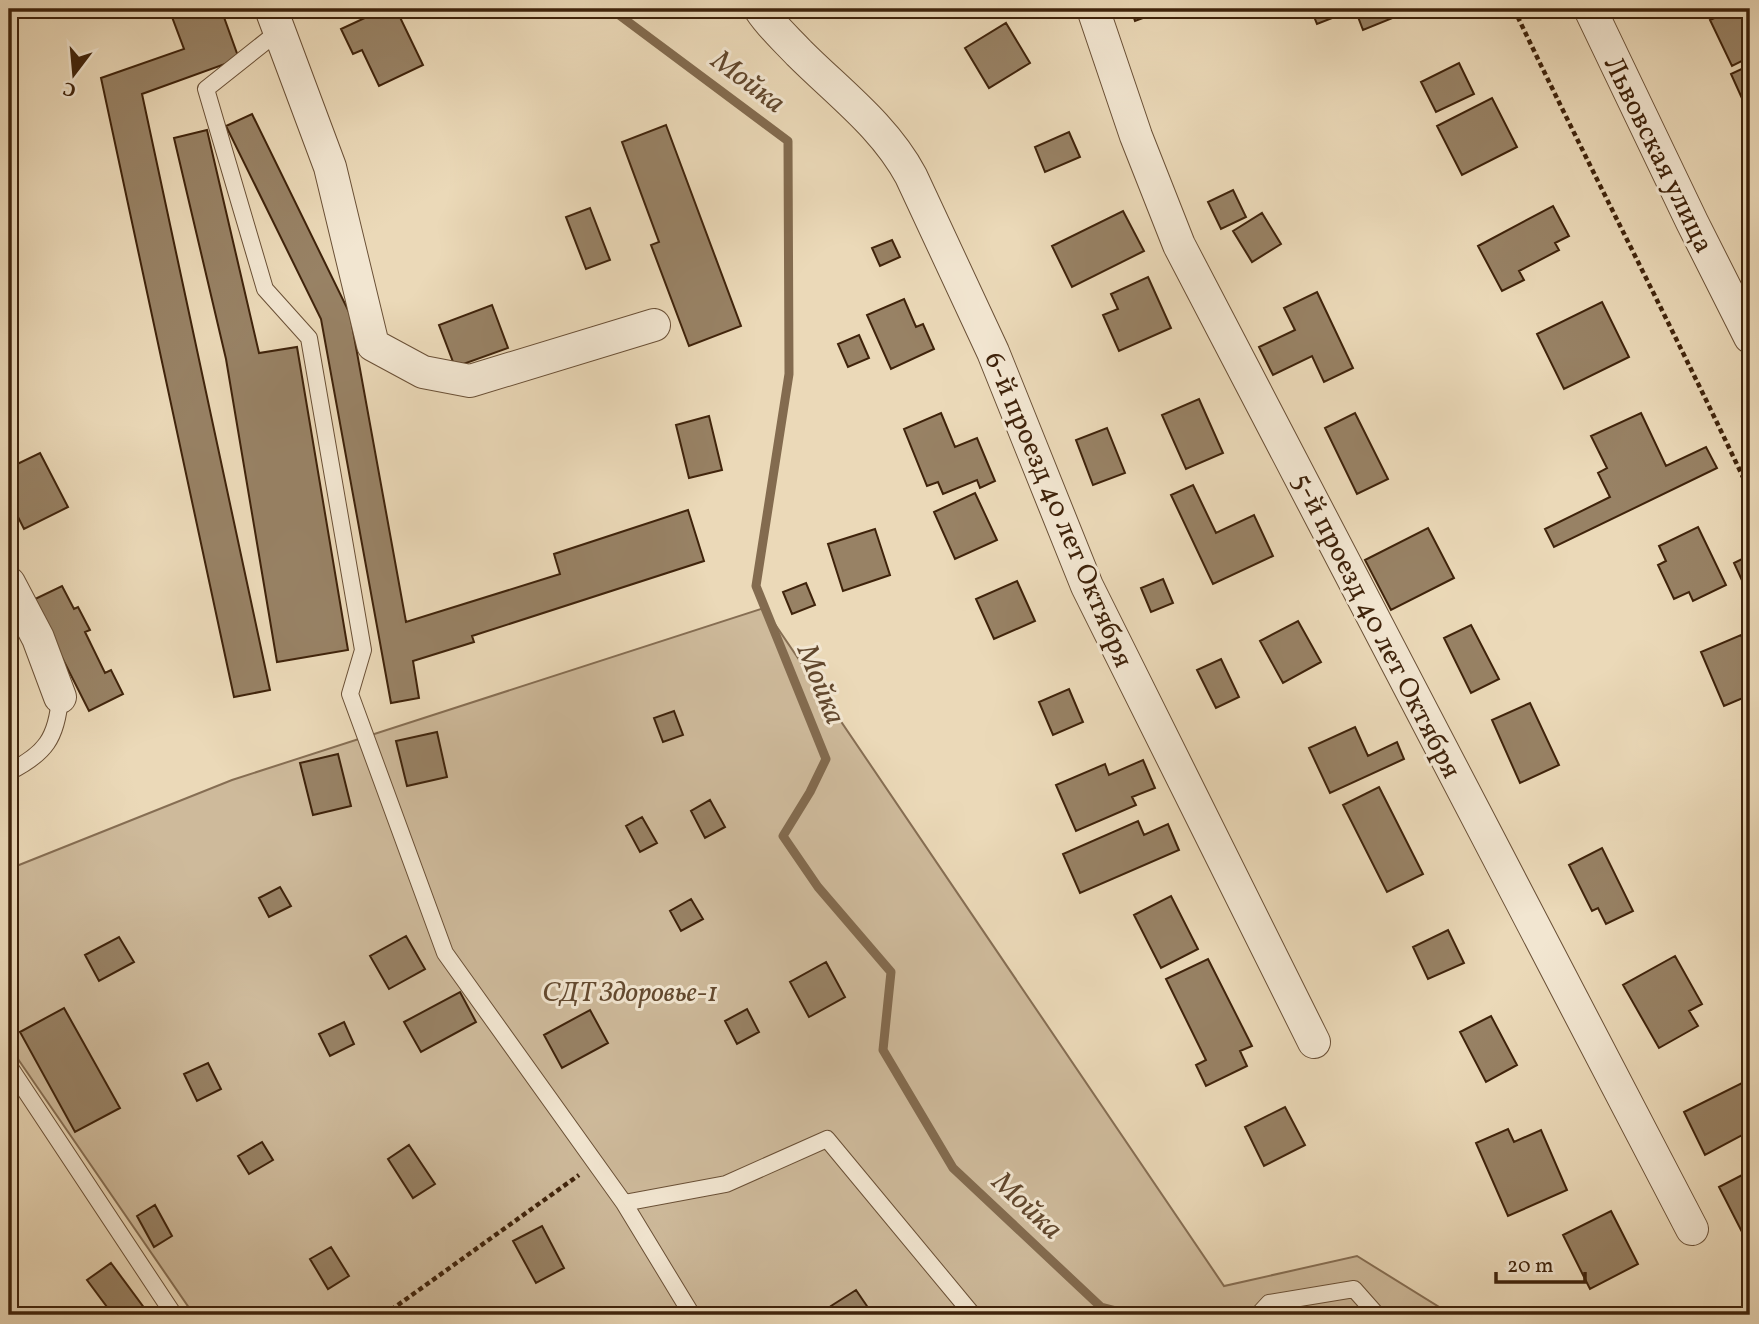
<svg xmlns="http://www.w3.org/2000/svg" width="1759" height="1324" font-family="Vollkorn,serif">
<rect width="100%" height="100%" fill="#ebd9b8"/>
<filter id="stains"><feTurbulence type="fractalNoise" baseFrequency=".00286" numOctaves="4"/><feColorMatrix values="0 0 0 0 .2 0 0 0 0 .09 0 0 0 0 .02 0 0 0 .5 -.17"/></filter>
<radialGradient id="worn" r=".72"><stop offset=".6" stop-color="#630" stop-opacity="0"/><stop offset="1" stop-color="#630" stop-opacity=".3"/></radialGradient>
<!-- green -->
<path fill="#ceba9b" stroke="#866e53" stroke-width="2" d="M764 608 1224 1286 1357 1256 1452 1315H194L9 1046V869L232 780Z"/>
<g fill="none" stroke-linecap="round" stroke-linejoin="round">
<!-- stream -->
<path stroke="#836b4f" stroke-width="9" d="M611 9 788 141 789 374 756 586 826 759 810 792 783 836 818 887 891 972 883 1050 953 1168 1101 1307 1132 1315"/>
</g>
<!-- building -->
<path fill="#988265" stroke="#3f230b" stroke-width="2" d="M169 9H221L239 59 142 94 270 690 234 697 101 78 184 49Z
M384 9H396L423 65 379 86 362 50 353 54 341 29Z
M1131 9H1167L1135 21Z
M1311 9H1404L1405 13 1363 30 1355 9 1317 24Z
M1734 9H1750V57L1732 66 1710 20Z
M1006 23 1030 63 989 88 965 48Z
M1459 63 1474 94 1436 112 1421 82Z
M1750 65V116L1731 74Z
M1492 98 1517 147 1462 175 1437 126Z
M252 114 350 314 406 622 560 574 554 554 688 510 704 561 472 636 474 642 413 661 419 698 391 703 321 319 226 126Z
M666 125 741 326 689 346 651 245 659 242 622 142Z
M207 130 259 353 297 347 348 650 277 662 226 359 174 138Z
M1069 132 1080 157 1045 172 1035 147Z
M1233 190 1246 217 1221 229 1208 202Z
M1553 206 1569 236 1555 243 1559 250 1519 271 1524 280 1502 291 1478 246Z
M590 208 610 260 586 269 566 217Z
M1123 211 1144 251 1072 287 1052 246Z
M1262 213 1281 244 1252 262 1233 231Z
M892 240 900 257 880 266 872 248Z
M1148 277 1171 328 1119 351 1103 315 1118 309 1111 294Z
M1317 292 1353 368 1324 382 1312 356 1273 375 1259 347 1295 330 1284 308Z
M904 299 916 327 923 324 934 349 891 369 867 315Z
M1602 302 1629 357 1564 389 1537 334Z
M492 305 508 348 455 367 439 325Z
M859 335 869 358 848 367 838 344Z
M1199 399 1223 453 1186 469 1162 415Z
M941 413 955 447 977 438 995 481 980 488 977 480 943 494 938 482 927 486 904 429Z
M1355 413 1388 479 1357 494 1325 428Z
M1641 413 1666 466 1706 447 1717 468 1554 547 1545 529 1610 497 1598 473 1607 468 1591 436Z
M709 416 722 470 689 478 676 425Z
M1107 428 1125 473 1093 485 1076 440Z
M40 453 68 507 24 529 9 499V468Z
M1193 485 1216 533 1254 515 1273 556 1213 584 1171 495Z
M975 493 997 540 955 559 934 512Z
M1698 527 1726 585 1693 601 1689 592 1674 599 1658 565 1666 561 1659 546Z
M1428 528 1454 578 1391 610 1365 560Z
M875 529 890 575 843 591 828 544Z
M1750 555V585L1745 587 1734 563Z
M1163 579 1173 603 1151 612 1141 588Z
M1017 581 1035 621 994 639 976 599Z
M806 583 815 605 792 614 783 592Z
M62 586 74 609 78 607 90 630 85 632 105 673 111 670 123 694 89 711 33 600Z
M1298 621 1321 662 1283 683 1260 641Z
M1471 625 1499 679 1471 693 1444 638Z
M1741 635 1750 657V695L1724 706 1701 652Z
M1221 659 1239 697 1216 708 1197 670Z
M1069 689 1083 722 1053 735 1039 702Z
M1530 703 1559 765 1520 783 1492 720Z
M674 711 683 735 663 742 654 718Z
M1355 727 1368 756 1397 742 1404 759 1330 793 1309 748Z
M437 732 447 777 407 786 396 741Z
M338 754 351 806 313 815 300 763Z
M1143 760 1155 788 1132 797 1136 805 1076 831 1056 785 1105 764 1109 775Z
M1379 787 1423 874 1387 892 1343 805Z
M710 800 725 827 705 838 691 811Z
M642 817 657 843 640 852 626 826Z
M1138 821 1144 835 1168 824 1179 850 1080 893 1063 854Z
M1602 848 1633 911 1606 924 1598 908 1592 911 1569 865Z
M280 887 291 906 269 917 259 898Z
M1171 896 1198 949 1161 968 1134 915Z
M691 899 703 919 681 931 670 911Z
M1448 930 1464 963 1428 979 1413 947Z
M406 936 425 969 389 989 370 956Z
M119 937 134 962 99 981 85 955Z
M1675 956 1702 1004 1689 1011 1698 1026 1659 1048 1623 985Z
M1208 959 1252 1046 1240 1051 1247 1066 1206 1086 1196 1065 1206 1060 1166 979Z
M826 962 845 997 809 1017 790 982Z
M460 992 476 1022 421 1052 404 1022Z
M64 1008 120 1108 75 1132 20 1032Z
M747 1009 759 1032 737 1044 725 1021Z
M590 1010 608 1043 562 1068 544 1035Z
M1491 1016 1517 1065 1486 1082 1460 1032Z
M344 1022 354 1044 330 1056 319 1034Z
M208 1063 221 1089 197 1101 184 1074Z
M1744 1082 1750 1093V1131L1705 1155 1684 1112Z
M1285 1107 1305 1145 1264 1166 1245 1127Z
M1508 1129 1514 1142 1541 1130 1567 1190 1508 1216 1476 1143Z
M262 1142 273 1160 249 1174 238 1156Z
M409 1145 435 1184 413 1198 388 1159Z
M1750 1171V1228L1742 1232 1719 1187Z
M155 1205 172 1236 154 1247 137 1216Z
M1611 1211 1638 1264 1590 1289 1563 1235Z
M542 1226 564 1268 536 1283 513 1241Z
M331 1247 349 1276 328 1289 310 1259Z
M111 1263 145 1309 135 1315H113L87 1280Z
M856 1290 873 1315H837L831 1306Z"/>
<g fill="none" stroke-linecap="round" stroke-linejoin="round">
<defs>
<path id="service" d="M279 31 206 89 265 289 309 338 363 650 350 694 445 953 624 1203 692 1315
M9 772C45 754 57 738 60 697
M9 1066 174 1315
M624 1203 726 1184 827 1139 973 1315
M1258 1315 1269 1303 1354 1289 1377 1315"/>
<path id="minor" d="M271 9 330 167 373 345 423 372 470 381 654 325
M760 9C771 26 786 39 799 53 839 93 884 126 911 176L993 352 1087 586 1314 1042
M1093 9 1136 136 1179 245 1692 1229
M1590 9 1692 222 1750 337
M9 583 38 638 60 697"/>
</defs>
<!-- service casing -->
<use href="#service" stroke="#6a5036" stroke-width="18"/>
<!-- minor casing -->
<use href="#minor" stroke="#6a5036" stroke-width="34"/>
<!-- path -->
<path stroke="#3f230b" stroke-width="4.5" stroke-dasharray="5 3.5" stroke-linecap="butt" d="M1514 9C1591 171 1674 330 1750 492
M384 1315 579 1175"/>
<!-- service -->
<use href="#service" stroke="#f2e6d1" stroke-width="16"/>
<!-- minor -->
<use href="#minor" stroke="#f2e6d1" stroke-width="32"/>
</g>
<g text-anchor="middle" stroke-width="6" stroke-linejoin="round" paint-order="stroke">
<!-- street labels -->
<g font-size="28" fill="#3f230b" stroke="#f2e6d1">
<text transform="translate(1660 154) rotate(64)" y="10">Львовская улица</text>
<text transform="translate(1060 509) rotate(67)" y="10">6-й проезд 40 лет Октября</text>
<text transform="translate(1378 625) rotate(63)" y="10">5-й проезд 40 лет Октября</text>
</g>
<!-- park labels -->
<g font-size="28" font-style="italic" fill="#63492f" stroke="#f2e6d1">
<text x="630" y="1001">СДТ Здоровье-1</text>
</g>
<!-- water labels -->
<g font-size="30" font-style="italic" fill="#61472d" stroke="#f2e6d1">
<text transform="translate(749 81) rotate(37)" y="10">Мойка</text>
<text transform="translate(822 684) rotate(68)" y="10">Мойка</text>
<text transform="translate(1028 1205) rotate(43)" y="10">Мойка</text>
</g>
</g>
<!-- margin -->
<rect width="1759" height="1324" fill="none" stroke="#ebd9b8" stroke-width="35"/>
<rect x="10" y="10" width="1738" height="1303" fill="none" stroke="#3f230b" stroke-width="3.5"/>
<rect x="18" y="18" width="1724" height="1289" fill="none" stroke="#3f230b" stroke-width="2"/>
<!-- north arrow -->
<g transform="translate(74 74) rotate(196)" stroke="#f2e6d1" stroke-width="5" paint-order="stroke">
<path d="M0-5L12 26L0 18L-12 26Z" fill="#3f230b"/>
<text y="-10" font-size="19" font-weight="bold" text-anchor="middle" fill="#3f230b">С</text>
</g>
<!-- scale -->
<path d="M1496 1272v10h89v-10" fill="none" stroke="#3f230b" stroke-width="3.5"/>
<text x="1507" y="1272" font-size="21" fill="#3f230b" stroke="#f2e6d1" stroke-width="5" paint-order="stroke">20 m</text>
<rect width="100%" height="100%" filter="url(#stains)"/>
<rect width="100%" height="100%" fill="url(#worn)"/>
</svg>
